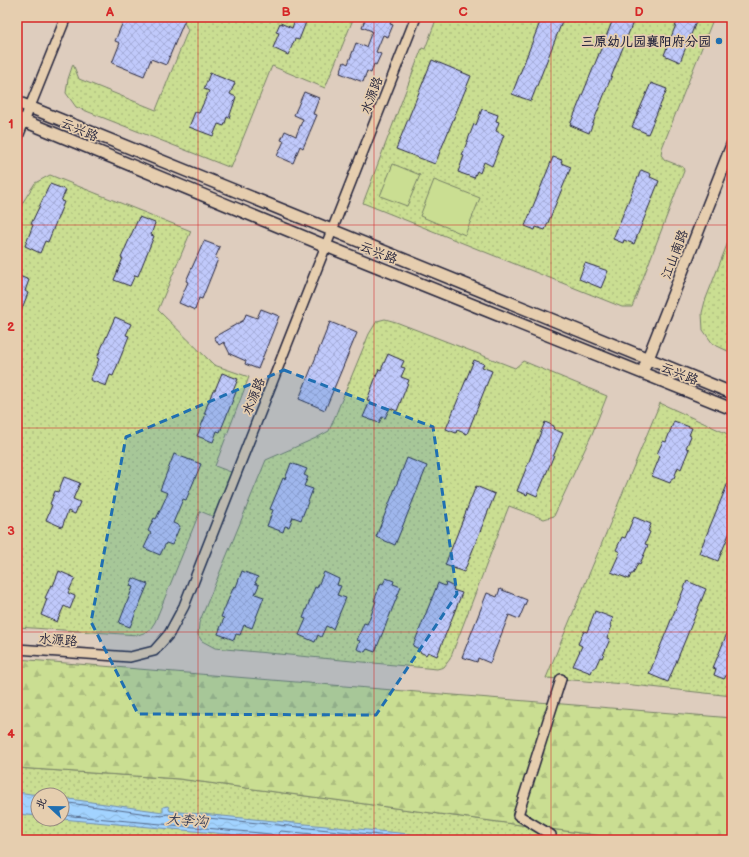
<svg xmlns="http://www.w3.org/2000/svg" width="749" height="857" font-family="'Balsamiq Sans','LXGW WenKai TC',sans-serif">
<defs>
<pattern id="grass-dots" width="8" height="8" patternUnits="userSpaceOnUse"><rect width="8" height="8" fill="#cade92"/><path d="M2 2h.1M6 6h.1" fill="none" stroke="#adbe7f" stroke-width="1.8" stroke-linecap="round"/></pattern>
<pattern id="forest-firs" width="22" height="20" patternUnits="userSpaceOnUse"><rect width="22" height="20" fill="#cade92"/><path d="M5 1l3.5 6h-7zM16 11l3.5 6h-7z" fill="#adbe7f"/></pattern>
<pattern id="water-waves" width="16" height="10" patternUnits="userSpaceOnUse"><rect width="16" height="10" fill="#a2d3ff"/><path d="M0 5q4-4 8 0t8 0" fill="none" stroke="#8bb5db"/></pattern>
<pattern id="building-cross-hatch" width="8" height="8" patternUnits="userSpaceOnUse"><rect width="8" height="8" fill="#c0c9fb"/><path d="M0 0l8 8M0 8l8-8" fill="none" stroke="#a5acd8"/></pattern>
</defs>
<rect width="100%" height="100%" fill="#decdbe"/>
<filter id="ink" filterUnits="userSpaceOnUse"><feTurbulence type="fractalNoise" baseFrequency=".025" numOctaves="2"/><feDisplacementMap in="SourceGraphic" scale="8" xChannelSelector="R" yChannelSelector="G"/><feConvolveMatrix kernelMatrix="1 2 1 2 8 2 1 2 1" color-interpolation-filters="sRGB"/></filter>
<g filter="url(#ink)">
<!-- grass -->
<path fill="url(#grass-dots)" stroke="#768066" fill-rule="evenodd" d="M181 17H354L325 88 272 66 231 168 76 107 66 93 68 79 73 64 79 79 156 110 188 30Z
M437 17H714L662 148 661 155 665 160 683 167 684 171 632 307H622L363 203 422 48 425 49Z
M50 175 191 231 158 310 214 365 249 377 215 466 236 474 219 519 200 511 155 622 149 631 138 635 17 627V215L23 202 35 183Z
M732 232V353L713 344 703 330 702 313 705 301Z
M385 319 396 322 515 368 523 361 607 396 592 434 554 516 544 519 509 506 450 659 444 667 437 669 215 648 202 641 198 635 199 623 266 460 316 438 329 431 369 334 377 321Z
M660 403 732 436V696L624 684 546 678Z
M17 768 179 779 632 840 17 839ZM38 795H62V819H38Z"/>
<!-- forest -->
<path fill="url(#forest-firs)" stroke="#768066" d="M17 659 732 718V840H632L179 779 17 768Z"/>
<!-- park -->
<path fill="#cade92" stroke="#768066" d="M393 164 420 175 407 206 380 196Z
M434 180 480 198 465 235 420 216Z"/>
<!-- water -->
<path fill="url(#water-waves)" stroke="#6f8cb1" d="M17 792 38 795V816L17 814Z
M62 798 163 812V807L168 806 170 811 472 840H292L62 819Z"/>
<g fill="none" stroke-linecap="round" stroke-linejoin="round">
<!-- shore -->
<path stroke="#556989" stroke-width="1" d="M62 802 162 816 167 814 430 840
M62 815 271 834 274 836 275 840
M280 840 279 833 281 831 377 840"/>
</g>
<!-- building -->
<path fill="url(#building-cross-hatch)" stroke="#22223b" d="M125 17H186L166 65 151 59 144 76 112 63 120 43 115 41Z
M296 17H308L299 40 295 39 288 55 273 48 279 33 276 32 280 23 292 28Z
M366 17H393L390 24 393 25 388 37 383 35 376 52 381 54 376 65 374 64 371 73 367 71 363 82 340 73 344 62 348 64 356 43 366 47 372 31 362 27Z
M542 17H564L531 101 512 94Z
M614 17H635L589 133 570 125Z
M679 17H698L680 62 664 55Z
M432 60 471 76 435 164 396 149Z
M210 73 235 83 230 94 236 97 229 118 227 117 224 126 218 124 213 136 189 127 195 112 199 113 209 91 204 89Z
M651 83 667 89 648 134 632 127Z
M304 92 319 98 313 114 317 115 303 148 300 146 293 163 277 156 284 141 281 140 285 131 296 136 303 119 294 115Z
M482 109 498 115 496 121 499 122 496 131 504 135 492 166 484 162 480 173 477 171 474 178 458 172 464 156 462 155 474 124 476 125Z
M553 157 562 160 561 163 571 167 545 230 536 227 535 230 525 226Z
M641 170 651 174 650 177 659 181 634 244 624 240 623 243 613 239Z
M50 184 66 190 61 201 64 202 48 242 45 241 40 253 25 246 33 225 31 224Z
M139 217 155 223 151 235 154 236 138 276 135 275 130 286 114 280 123 258H121Z
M204 241 220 247 215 258 218 259 202 299 199 298 195 310 179 303 188 282 186 281Z
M585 263 608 271 601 288 579 279Z
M17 275 29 280 25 291 28 293 18 319Z
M261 309 279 316 258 369 245 364 246 361 230 354 224 342 219 345 214 337 244 320 246 314 257 318Z
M115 317 131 324 126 335 129 336 113 376 110 375 106 386 90 380 99 359 97 358Z
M330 322 357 333 325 410 299 399Z
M388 354 404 361 401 367 405 368 401 377 409 380 397 411 390 408 385 418 382 417 379 423 363 417 370 401 367 400 379 369 381 370Z
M474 360 484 364 482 367 492 371 467 434 457 430 456 433 446 429Z
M222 373 238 379 233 391 236 392 220 432 217 431 213 442 197 436 206 414H204L213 390H215Z
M674 421 692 428 689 435 691 436 686 448 689 449 681 469 678 467 674 478H672L670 483 652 476 660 456 657 454 663 441 666 442Z
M545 422 554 426 553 429 563 433 537 496 528 492 527 495 517 491Z
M174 454 201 464 186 500 183 499 173 523 180 526 172 545 166 543 160 555 144 548 151 533 148 531 154 518 156 519 168 493 160 490Z
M407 458 427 466 395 545 376 537Z
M291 463 307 469 304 475 308 477 304 486 313 489 301 520 293 517 289 527 285 526 283 532 267 526 273 510 270 509 283 478 285 479Z
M732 473V527L718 561 699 553Z
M64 477 80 483 73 499 80 502 75 514 68 511 62 527 46 520 52 505 50 504 55 491 58 492Z
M476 486 495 494 464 572 445 565Z
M634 517 651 524 648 531 650 532 645 544 648 545 640 564 638 563 633 574H631L629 579 611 572 620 552 616 550 622 537 625 538Z
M59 571 75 578 68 593 75 596 70 609 64 606 57 622 41 615 47 599 45 598 51 585 53 586Z
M242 571 258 577 255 583 259 585 255 594 264 597 252 628 244 625 240 635 236 634 234 640 218 634 224 618 221 617 234 586 236 587Z
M324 572 339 579 337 585 341 586 337 595 346 598 333 629 326 626 321 637 318 635 315 642 299 635 306 619 303 618 315 587 317 588Z
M133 578 148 584 130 627 119 623 133 587 130 586Z
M386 578 394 581 393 584 401 587 375 652 367 649 365 652 357 649 360 641 357 640 364 623 367 624 370 618 376 601H374L381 583 383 584Z
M687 581 706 589 668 682 649 674Z
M438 583 445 586 446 583 454 587 453 590 462 593 437 656 428 652 426 655 418 651 419 649 413 646Z
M500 589 527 600 519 619 509 615 490 663 478 658 477 662 462 657 487 593 497 597Z
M595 611 613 618 610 625 612 626 607 638 610 639 602 658 600 657 595 668H593L591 673 573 666 582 646 578 644 584 631 587 632Z
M732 621V668L730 675 727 674 724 679 714 675 716 669 713 668Z"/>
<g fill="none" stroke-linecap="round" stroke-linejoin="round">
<defs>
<path id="minor" d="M17 139 66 17
M17 649 130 657 154 651 169 634 184 606 416 17
M550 840 551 835 518 815 561 679"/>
<path id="tertiary" d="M17 102 732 393
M17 118 326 246 732 409
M645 366 732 145"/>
</defs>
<!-- minor casing -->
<use href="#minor" stroke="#22223b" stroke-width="12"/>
<!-- tertiary casing -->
<use href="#tertiary" stroke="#22223b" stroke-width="14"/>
<!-- minor -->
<use href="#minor" stroke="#e6ceaf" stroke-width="9"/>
<!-- tertiary -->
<use href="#tertiary" stroke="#e6ceaf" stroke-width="11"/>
</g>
</g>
<!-- marked area -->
<path fill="#1f6fb2" fill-opacity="0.2" stroke="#1f6fb2" stroke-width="3" stroke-dasharray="8 5" stroke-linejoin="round" d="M284 370 433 427 457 594 376 715 138 714 91 622 126 437Z"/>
<!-- grid -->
<path fill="none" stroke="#d62828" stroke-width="1" stroke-opacity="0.55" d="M198 17V840M374 17V840M551 17V840M17 225H732M17 428H732M17 632H732"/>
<!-- markers -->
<circle fill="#1f6fb2" stroke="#e6ceaf" stroke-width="1.5" cx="719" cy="41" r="4"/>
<g text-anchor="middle" stroke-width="3.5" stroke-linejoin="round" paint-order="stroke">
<!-- poi labels -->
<g font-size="13" font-weight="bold" fill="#22223b" stroke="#e6ceaf" text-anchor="end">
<text x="711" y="46">三原幼儿园襄阳府分园</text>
</g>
<!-- street labels -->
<g font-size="13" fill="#22223b" stroke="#e6ceaf">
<text transform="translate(371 95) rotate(-69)" y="5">水源路</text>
<text transform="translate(80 129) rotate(23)" y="5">云兴路</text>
<text transform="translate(379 252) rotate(22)" y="5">云兴路</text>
<text transform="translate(674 254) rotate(-69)" y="5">江山南路</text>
<text transform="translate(680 373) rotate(22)" y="5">云兴路</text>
<text transform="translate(253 396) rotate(-68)" y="5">水源路</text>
<text transform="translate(58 639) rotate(4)" y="5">水源路</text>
</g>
<!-- water labels -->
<g font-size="14" font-style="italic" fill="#353d58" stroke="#e6ceaf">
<text transform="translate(187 820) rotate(5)" y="5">大李沟</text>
</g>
</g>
<!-- margin -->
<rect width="749" height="857" fill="none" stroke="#e6ceaf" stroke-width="44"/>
<!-- north arrow -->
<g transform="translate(50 807) rotate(292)"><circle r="19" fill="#e6ceaf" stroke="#988981"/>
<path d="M0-3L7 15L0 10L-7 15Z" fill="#1f6fb2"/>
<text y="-6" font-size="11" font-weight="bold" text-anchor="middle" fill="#22223b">北</text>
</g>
<rect x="22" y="22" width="705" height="813" fill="none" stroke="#d62828" stroke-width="1.5"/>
<g font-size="13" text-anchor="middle" font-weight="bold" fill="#d62828">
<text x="110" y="16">A</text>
<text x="286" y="16">B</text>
<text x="463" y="16">C</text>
<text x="639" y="16">D</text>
<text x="11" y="128">1</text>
<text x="11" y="331">2</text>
<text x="11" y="535">3</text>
<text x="11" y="738">4</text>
</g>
</svg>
